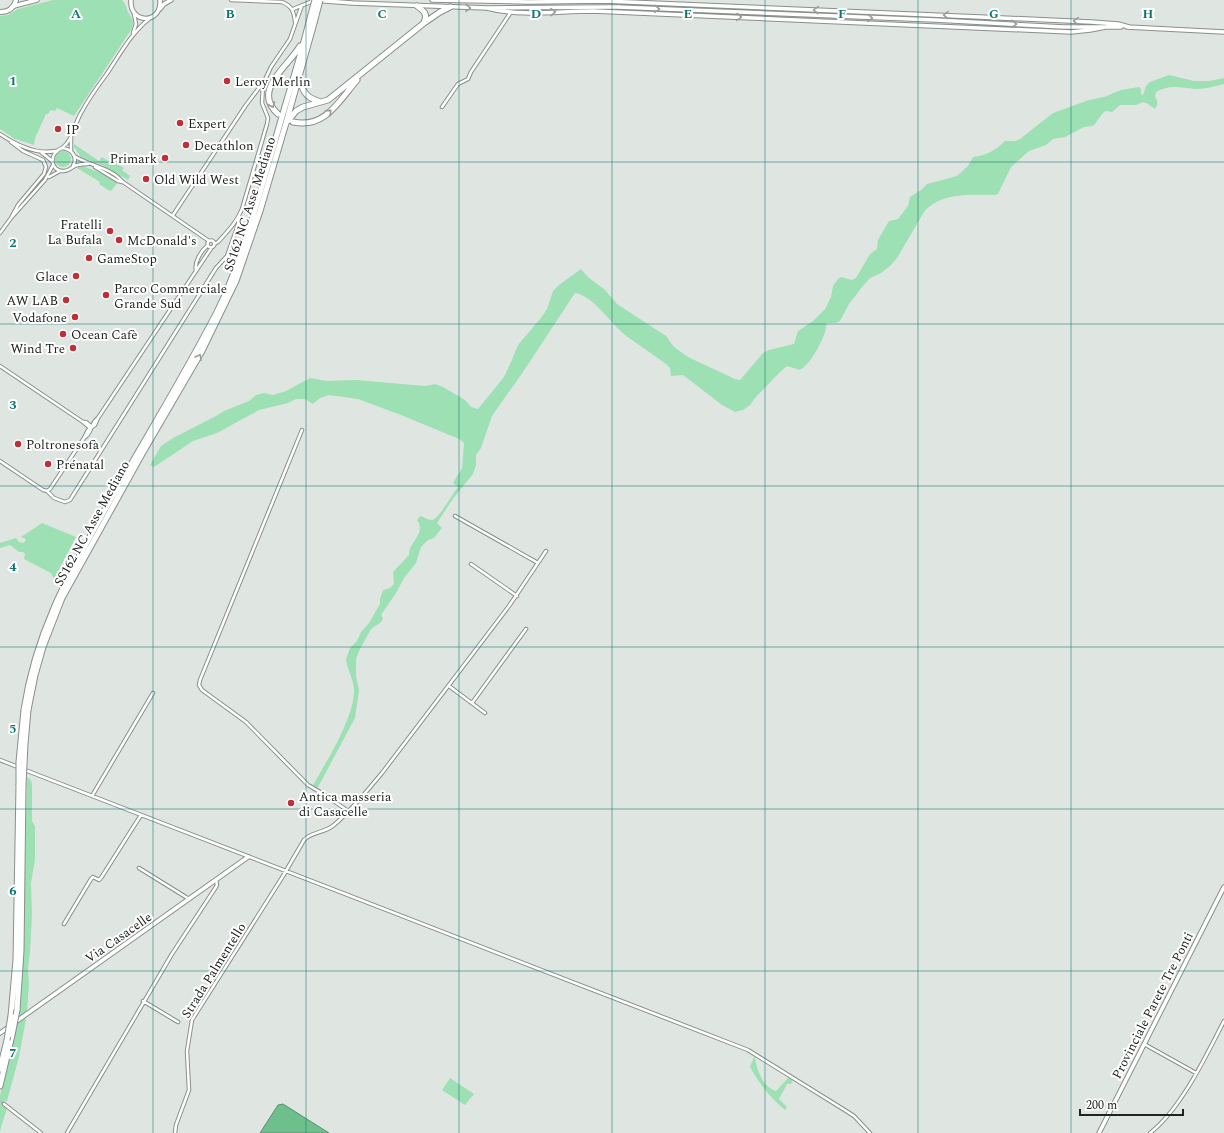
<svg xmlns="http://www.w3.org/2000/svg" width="1224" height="1133" font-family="Spectral,serif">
<rect width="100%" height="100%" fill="#dfe6e1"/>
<!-- green -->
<path fill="#9de0b3" d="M53 0H122C126 4 126 7 128 12 132 19 135 21 131 30L74 116 57 108 55 111 51 110 48 114H46L35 138 34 145 15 139 0 129V16L8 15 18 9Z
M1169 75 1194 81H1209L1224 78V84C1215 86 1206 89 1196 89 1179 88 1172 84 1156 92L1155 97C1158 101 1158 104 1155 109L1148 104 1143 102 1136 105H1120L1112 112 1106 111 1103 113 1095 124 1092 126 1084 127 1065 137 1053 139 1046 145 1029 151 1011 167 998 194 995 195C972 195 941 192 924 212L897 258 890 266 881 273 870 278 863 286 849 304 840 321 836 323H827C825 327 826 331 824 335 818 348 812 362 800 370L787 366 780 372 755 398 750 405 743 410 735 412 722 405 683 375 671 376 670 368 666 364C653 354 638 345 625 335 610 323 594 296 575 293L525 369 492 416 481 448 476 455V465L473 474 452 500 437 523 442 528 434 538 428 540 421 547 416 563 404 578 396 593 381 615 383 618 381 622 371 629 359 651 356 659V676L359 690 355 718 317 789 312 787C326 762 355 717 354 689 353 678 347 669 346 659L350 648 357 641 361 632 369 623 380 604V599L383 590 390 588 394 584 393 572 409 555C408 543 427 533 417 520L420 516C424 517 428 520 432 520 438 520 453 493 458 487L453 483 462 468 464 443 459 439 401 415 358 399 329 395 320 398 313 404 305 399H296L288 403 259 410 217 433 193 441 154 467 150 465 161 446 173 438 216 416 224 411 249 401 256 395 264 393 273 395 286 391 310 378 327 381 356 380 425 386 435 384 443 387 465 400 471 407 478 409 504 377 511 362 518 345 541 318 547 309 553 291 559 285 581 269 588 277 605 290 617 304 666 336 674 347 688 357 735 379 740 380 763 353 769 350 794 344 798 331 813 321 825 309 831 297 833 286 838 279 841 277 852 280 856 278 870 254 877 249 878 240 889 221 898 219 908 206 910 197 921 190 927 184 957 176 968 166 973 157C986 156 996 150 1005 141H1015L1020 139 1053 113 1089 100 1104 97 1121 90 1139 87 1141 89V94L1143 95 1146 86 1150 82Z
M74 144 99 161 102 157 114 165 116 163 124 168 122 170 130 176 128 180 102 165 81 157 74 147Z
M55 159a8 8 0 1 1 16 0a8 8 0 1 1-16 0Z
M83 166 103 174 117 183 112 190 110 191 99 184 100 182 77 168Z
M42 523 76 537 54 579 51 573 26 560 24 559 25 554 23 552H19L10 545 0 548V543L16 538 19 542 24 543 26 539 21 537Z
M27 777 31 780 32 784V821L35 826V860L31 883 32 914 30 952 28 969 29 984 27 1012 19 1016 23 961Z
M23 1019H26L19 1057 7 1101H4L2 1105 7 1108 0 1131V1096L17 1023Z
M754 1057H755C756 1068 763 1088 776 1091L789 1077 793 1080 791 1084H787L779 1099 787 1107 785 1110C770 1098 759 1083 750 1067Z
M450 1078 474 1094 465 1105 442 1090Z"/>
<!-- water -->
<path fill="#6ebf8c" stroke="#57906c" d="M283 1104 329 1133H260L278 1105Z"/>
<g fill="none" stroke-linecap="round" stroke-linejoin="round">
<!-- street-tunnel -->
<path stroke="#b9bfbb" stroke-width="2.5" stroke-dasharray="2.5 1" stroke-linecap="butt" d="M0 1101 4 1104"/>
<defs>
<path id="street" d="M231 0 282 2C292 6 294 12 295 22
M293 9 313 1
M133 33 136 24 134 14
M442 107 458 84 468 79 471 72 511 12
M0 134C15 144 36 155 55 151
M62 148C73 140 74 125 81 113 88 100 97 87 106 75 119 56 131 33 149 19
M71 150V137
M41 152 52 161
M74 156C90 166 110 167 123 182L209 241
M73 166C78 157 72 149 62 148 48 153 50 172 64 171 68 171 70 169 73 167 77 164 83 164 88 164
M95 167 118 181 122 182
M49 177 60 171
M173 215 246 105 262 84
M11 218 18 205 44 174 46 167 43 160 23 151 11 142
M0 233 11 218 45 180 53 165
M207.5 244a3.5 3.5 0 1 1 7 0a3.5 3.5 0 1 1-7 0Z
M214 244 218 242C227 232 237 222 242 209L267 124 268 118 262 103 263 84 271 67 290 39 302 5
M196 271C194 262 201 251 208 245
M0 366 83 422H86L92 427
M83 422 89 427H92
M302 430 200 680 199 685 202 690 246 722 308 785 325 795 348 811
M84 438C93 433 90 423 98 418
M0 461 43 490 47 491 50 489 84 438 88 430 95 425 98 418 212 247
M47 491 54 498 65 502 70 500 216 268 227 256 238 225 239 217
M455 516 538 563
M471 564 517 596
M449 686 485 713
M472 703 526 629
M0 760 18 767
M25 770 748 1050 843 1109 854 1116 870 1133
M92 796 153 693
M139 868 189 899
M64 924 91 879 93 877 99 880 101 878 141 815
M143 1001 178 1022
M1144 1044 1196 1073
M4 1104 41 1133
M67 1133 172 954 216 887 217 885 216 880
M175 1133 176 1125 189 1090 187 1051 192 1020 283 876 304 840C310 832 325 833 334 825 352 810 367 791 382 773L509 606 546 551
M1150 1133C1181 1109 1206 1056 1224 1021"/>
<path id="secondary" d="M131 0C129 24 162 25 160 0
M312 0 352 3 487 8 611 7
M432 0 529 2 604 1 980 17 1091 22 1118 24 1129 27
M14 6 37 0
M618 7 935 20 1064 27H1121
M487 8C520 17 558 11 593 11L1071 32 1090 30 1111 26
M160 9 164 4 171 0
M1127 27 1224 32
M14 1023 248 857
M0 1033 9 1027
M1099 1133 1224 887"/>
<path id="primary" d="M0 12C8 12 14 8 16 0"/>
<path id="highway" d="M417 6C424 11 428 14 424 22
M300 78C302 90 305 97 318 101
M278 114C251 90 289 66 300 46
M288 121 296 111 303 107 328 100 424 23 440 12 450 7
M293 122C325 129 339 101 357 80
M24 710C36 631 69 574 107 506 144 441 183 378 217 312 243 259 257 201 274 145 285 104 299 63 309 22
M28 710 35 675 43 647 62 598 142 454 202 351 236 281 260 211 286 123 314 23
M17 1010 21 951 23 785
M11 1016 16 960 19 785
M0 1069 7 1040
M0 1086 12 1035"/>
</defs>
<!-- street casing -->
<use href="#street" stroke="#898f8b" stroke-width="4.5"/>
<!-- secondary casing -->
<use href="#secondary" stroke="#898f8b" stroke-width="5.5"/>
<!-- primary casing -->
<use href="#primary" stroke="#898f8b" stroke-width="6"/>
<!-- highway casing -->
<use href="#highway" stroke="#898f8b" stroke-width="7"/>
<!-- street -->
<use href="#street" stroke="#fff" stroke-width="2.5"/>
<!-- secondary -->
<use href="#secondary" stroke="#fff" stroke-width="3.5"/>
<!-- primary -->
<use href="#primary" stroke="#fff" stroke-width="4"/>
<!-- highway -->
<use href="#highway" stroke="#fff" stroke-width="5"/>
<defs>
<path id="secondary-bridge" d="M611 7H618"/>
<path id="highway-bridge" d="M309 22 315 0
M314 23 320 0
M19 785V762L24 710
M23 785 25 744 28 710
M12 1035 17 1010
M7 1040 11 1016"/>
</defs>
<!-- secondary-bridge casing -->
<use href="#secondary-bridge" stroke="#898f8b" stroke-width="5.5" stroke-linecap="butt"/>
<!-- highway-bridge casing -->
<use href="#highway-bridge" stroke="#898f8b" stroke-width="7" stroke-linecap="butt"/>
<!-- secondary-bridge -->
<use href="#secondary-bridge" stroke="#fff" stroke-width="3.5"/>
<!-- highway-bridge -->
<use href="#highway-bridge" stroke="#fff" stroke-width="5"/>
</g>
<!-- one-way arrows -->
<defs><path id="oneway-chevron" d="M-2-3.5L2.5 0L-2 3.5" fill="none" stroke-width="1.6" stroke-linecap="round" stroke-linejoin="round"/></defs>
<g stroke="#9b9c9b">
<use href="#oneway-chevron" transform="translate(468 8) rotate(2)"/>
<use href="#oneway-chevron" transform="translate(657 9) rotate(3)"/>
<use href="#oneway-chevron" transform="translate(816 10) rotate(-177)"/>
<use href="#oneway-chevron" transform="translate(553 12) rotate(-2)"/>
<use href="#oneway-chevron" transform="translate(946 15) rotate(-178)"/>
<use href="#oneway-chevron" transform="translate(739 17) rotate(2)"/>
<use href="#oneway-chevron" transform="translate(870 18) rotate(2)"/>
<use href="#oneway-chevron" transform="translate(1076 21) rotate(-177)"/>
<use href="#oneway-chevron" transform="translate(1014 24) rotate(3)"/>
<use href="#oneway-chevron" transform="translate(272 105) rotate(67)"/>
<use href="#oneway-chevron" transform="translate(329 112) rotate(-42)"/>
<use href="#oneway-chevron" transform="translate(199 357) rotate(-59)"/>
</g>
<!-- grid -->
<path fill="none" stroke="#0f766e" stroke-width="1" stroke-opacity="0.55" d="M153 0V1133M306 0V1133M459 0V1133M612 0V1133M765 0V1133M918 0V1133M1071 0V1133M0 162H1224M0 324H1224M0 486H1224M0 647H1224M0 809H1224M0 971H1224"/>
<!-- markers -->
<g fill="#bf2f39" stroke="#fff" stroke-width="1.5">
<circle cx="227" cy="81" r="4"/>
<circle cx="180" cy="123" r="4"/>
<circle cx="58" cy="129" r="4"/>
<circle cx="186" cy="145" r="4"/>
<circle cx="165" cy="158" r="4"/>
<circle cx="146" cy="179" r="4"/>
<circle cx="110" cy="231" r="4"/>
<circle cx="119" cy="240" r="4"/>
<circle cx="89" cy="258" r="4"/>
<circle cx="76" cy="276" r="4"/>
<circle cx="106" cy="295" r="4"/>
<circle cx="66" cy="300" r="4"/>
<circle cx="75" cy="317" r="4"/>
<circle cx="63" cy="334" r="4"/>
<circle cx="73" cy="348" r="4"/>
<circle cx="18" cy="444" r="4"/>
<circle cx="48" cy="464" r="4"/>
<circle cx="291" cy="803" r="4"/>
</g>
<g text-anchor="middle" stroke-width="4" stroke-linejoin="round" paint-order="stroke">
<!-- poi labels -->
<g font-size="13" fill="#202321" stroke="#fff" text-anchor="start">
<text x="235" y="86">Leroy Merlin</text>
<text x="188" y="128">Expert</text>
<text x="66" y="134">IP</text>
<text x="194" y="150">Decathlon</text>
<text x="157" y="163" text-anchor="end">Primark</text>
<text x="154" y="184">Old Wild West</text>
<text x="102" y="229" text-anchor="end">Fratelli<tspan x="102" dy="15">La Bufala</tspan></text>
<text x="127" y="245">McDonald's</text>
<text x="97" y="263">GameStop</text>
<text x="68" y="281" text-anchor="end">Glace</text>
<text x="114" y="293">Parco Commerciale<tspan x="114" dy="15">Grande Sud</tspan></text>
<text x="58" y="305" text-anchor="end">AW LAB</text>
<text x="67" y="322" text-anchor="end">Vodafone</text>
<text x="71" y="339">Ocean Cafè</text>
<text x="65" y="353" text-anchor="end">Wind Tre</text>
<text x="26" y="449">Poltronesofà</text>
<text x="56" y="469">Prénatal</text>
<text x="299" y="801">Antica masseria<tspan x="299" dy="15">di Casacelle</tspan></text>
</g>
<!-- street labels -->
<g font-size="13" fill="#202321" stroke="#fff">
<text transform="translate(249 204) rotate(-72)" y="5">SS162 NC Asse Mediano</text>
<text transform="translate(91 523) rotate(-61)" y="5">SS162 NC Asse Mediano</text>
<text transform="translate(118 937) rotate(-35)" y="5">Via Casacelle</text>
<text transform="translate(213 970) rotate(-58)" y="5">Strada Palmentello</text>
<text transform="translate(1152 1005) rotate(-63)" y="5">Provinciale Parete Tre Ponti</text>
</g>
</g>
<g font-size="13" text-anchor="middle" font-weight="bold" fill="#0f766e" stroke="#fff" stroke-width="4" stroke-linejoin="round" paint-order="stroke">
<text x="76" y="18">A</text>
<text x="230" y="18">B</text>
<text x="382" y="18">C</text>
<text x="536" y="18">D</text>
<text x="688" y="18">E</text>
<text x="842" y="18">F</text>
<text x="994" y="18">G</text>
<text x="1148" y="18">H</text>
<text x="13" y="85">1</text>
<text x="13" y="247">2</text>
<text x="13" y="409">3</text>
<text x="13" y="571">4</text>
<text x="13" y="733">5</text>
<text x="13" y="895">6</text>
<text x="13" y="1057">7</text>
</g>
<!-- scale -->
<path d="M1080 1109v6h103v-6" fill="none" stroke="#202321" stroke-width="2"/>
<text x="1086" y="1109" font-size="12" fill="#202321" stroke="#ffffff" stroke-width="3" paint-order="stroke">200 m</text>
</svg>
